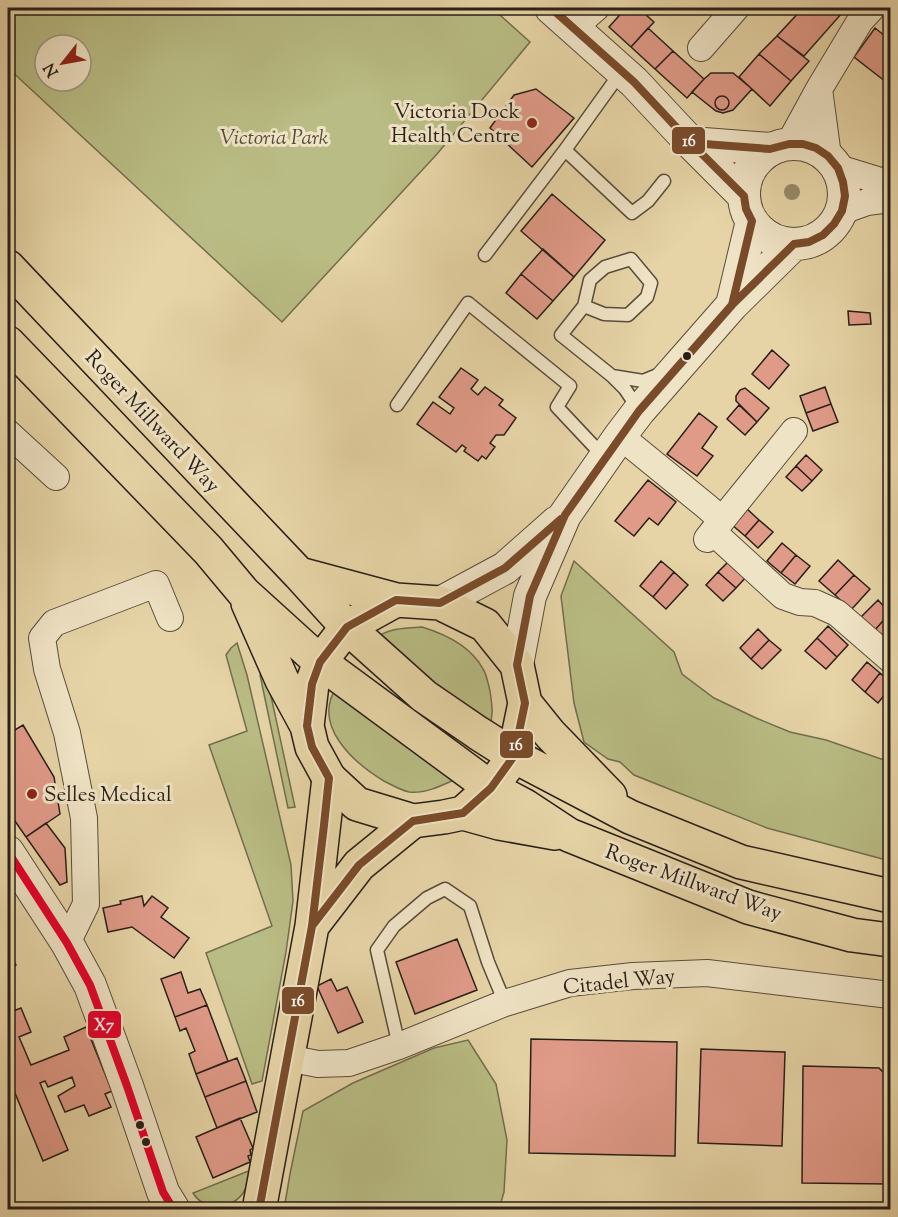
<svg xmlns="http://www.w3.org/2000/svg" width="898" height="1217" font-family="'Sorts Mill Goudy',serif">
<rect width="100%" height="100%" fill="#e6d4a6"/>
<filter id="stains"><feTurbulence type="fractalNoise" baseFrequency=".00333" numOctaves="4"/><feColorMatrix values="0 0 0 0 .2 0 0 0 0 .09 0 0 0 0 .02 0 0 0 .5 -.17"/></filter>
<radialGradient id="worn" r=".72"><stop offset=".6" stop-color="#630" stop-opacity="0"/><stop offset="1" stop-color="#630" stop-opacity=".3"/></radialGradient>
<!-- green -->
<path fill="#b9bc84" stroke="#716e4e" stroke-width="1.5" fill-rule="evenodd" d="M8 8H492L530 42 437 154 282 322 8 68ZM45 45H81V81H45Z
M574 561 674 652 682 674 714 698 756 718 790 732 826 740 890 762V861L767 828 634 775 620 762 608 759 584 742 574 703 561 596Z
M422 627C445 634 471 646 483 669 487 675 488 684 490 691 492 705 494 715 489 728L373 639C390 628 403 628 422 627Z
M237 643 247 675 291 865 293 901 286 952 262 1081 252 1084 206 953 272 926 209 745 247 731 226 655 231 648Z
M266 673 295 807 288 808 260 675Z
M336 688 454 780C441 786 424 794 409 792 400 790 392 785 384 781 354 763 312 726 336 688Z
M468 1040 496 1084 507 1140 504 1192 499 1209H284L290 1174 303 1111 353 1083 434 1048Z
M251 1170C249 1178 248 1186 243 1193 231 1210 204 1211 193 1193Z"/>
<!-- building -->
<path fill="#e09a88" stroke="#291f18" stroke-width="1.5" d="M626 8H631L636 11 638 8 654 22 631 47 609 27Z
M803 8H837L843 12 804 56 777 36Z
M648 28 673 51 655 69 631 47Z
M875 28 890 40V85L854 57Z
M777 36 809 61 791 81 759 54Z
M673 51 704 79 687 98 655 69Z
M759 54 791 81 770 106 739 77Z
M711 73H733L752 89 733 110 723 113 716 111 692 92 704 79Z
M536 89 574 118 532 167 490 128 514 95Z
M715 103a7 7 0 1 1 14 0a7 7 0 1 1-14 0Z
M552 194 605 240 574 277 521 231Z
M543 249 574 277 553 301 521 274Z
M521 274 553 301 537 319 506 293Z
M848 311 870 313 871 324 849 325Z
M772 350 789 365 769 389 752 374Z
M461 368 478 380 471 389 478 395 485 387 503 400 499 405 516 418 504 435H496L490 443 495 447 486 459 482 456 478 461 464 451 466 448 462 445 456 452 417 424 433 402 450 414 454 408 439 397Z
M825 387 831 404 806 413 800 396Z
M745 388 769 408 757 422 736 401V396L740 390Z
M831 404 838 422 813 431 806 413Z
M739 405 757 422 745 435 727 419Z
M699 413 717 427 702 448 713 456 697 476 667 454Z
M806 455 822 470 812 481 796 466Z
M796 466 812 481 802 491 786 477Z
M648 480 676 502 658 525 649 518 634 536 615 521Z
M746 508 759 520 745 536 731 524Z
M759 520 773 532 758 548 745 536Z
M782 543 796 555 781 573 767 561Z
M796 555 810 566 795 584 781 573Z
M731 559 748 575 736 588 718 572Z
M838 560 854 575 835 595 819 581Z
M661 561 674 572 653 597 640 586Z
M674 572 688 585 666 609 653 597Z
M718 572 736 588 723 601 706 585Z
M854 575 870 589 851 610 835 595Z
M878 600 890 613 874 631 860 618Z
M890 613V640L887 644 874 631Z
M828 626 848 645 837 657 817 638Z
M758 629 769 640 751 659 740 648Z
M817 638 837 657 826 669 805 651Z
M769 640 781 650 762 669 751 659Z
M867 662 880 673 865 692 852 680Z
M880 673 890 682V688L878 703 865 692Z
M23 725 54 777 60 814 26 837 8 811V734Z
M46 823 65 848 67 882 60 885 26 837Z
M142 896 144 906 152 896 168 908 161 917 189 938 174 958 132 927 108 932 103 908 121 904 120 901Z
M457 939 477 990 415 1014 396 962Z
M8 950 16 965 8 971Z
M181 972 188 993 200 989 207 1005 175 1017 161 979Z
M331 979 337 991 347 987 363 1022 338 1033 317 986Z
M207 1005 228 1061 196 1074 189 1054 195 1051 186 1028 180 1031 175 1017Z
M21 1008 31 1032 19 1037 31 1065 69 1050 64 1037 86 1027 112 1091 105 1094 111 1107 89 1116 84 1105 65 1112 58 1096 75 1086 72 1077 48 1087 45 1081 40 1083 68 1150 43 1161 8 1076V1013Z
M531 1039 677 1042 675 1156 529 1153Z
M701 1049 785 1052 782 1146 698 1143Z
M237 1058 246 1081 205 1097 196 1074Z
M803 1066 879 1068 890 1079V1184L802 1183Z
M246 1081 257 1112 217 1128 205 1097Z
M240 1118 253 1148 250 1150 251 1155 248 1156 250 1162 213 1178 196 1137Z"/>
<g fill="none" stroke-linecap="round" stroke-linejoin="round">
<defs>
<path id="service" d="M565 150 632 213 648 201 664 181
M485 255 565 150 621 72
M584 306 604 314 628 315 647 297 651 283 631 259 605 267 590 280 584 306 561 335 612 376 625 389 639 410
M612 376 643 381 660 374
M397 405 468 303 570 386 557 407 604 457
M399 1046 377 950 394 926 427 898 445 889 470 906 488 962 505 1003"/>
<path id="minor" d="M573 28 596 8
M701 48 736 8
M819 89 828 156
M789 144 819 89 860 21 872 8
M838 168 890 184
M842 211 867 202 890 199
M8 433 56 477
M620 436 706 506 722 520 707 539
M722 520 794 431
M713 532 783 596 800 602 815 603 837 613 890 659
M67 943 86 904 84 818 67 733 47 669 42 638 54 623 156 584 170 618
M287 1058 318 1064 349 1063 399 1046 505 1003 570 983 633 976 707 973 890 995"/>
<path id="tertiary" d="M551 8 634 82 691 143 744 196
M691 143 770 149
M744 194a50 50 0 1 1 100 0a50 50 0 1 1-100 0Z
M732 305 752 221
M440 603 505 568 557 522
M517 665 530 596 565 515 620 436 639 411 732 305 794 244
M8 852 67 943 90 985 127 1086 163 1192 174 1210"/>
<path id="primary" d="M312 926 359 865 413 821
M259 1210 312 926 329 778"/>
<path id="trunk" d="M8 267 299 574 347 627 424 696 478 733 514 756 630 817 741 862 890 896
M8 343 208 550 244 593 320 662 491 788 525 806 569 835 748 907 852 935 890 940
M299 574 396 600 440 603 485 625 517 665 525 703 514 756 491 788 463 813 444 817 413 821 357 804 329 778 312 747 307 726 312 684 320 662 347 627 396 600
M248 603 282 680 307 726
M525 703 550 734 610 796
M463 813 499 823 555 833"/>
</defs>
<!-- service casing -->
<use href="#service" stroke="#584c3c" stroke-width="15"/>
<!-- minor casing -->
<use href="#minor" stroke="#584c3c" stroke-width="28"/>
<!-- tertiary casing -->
<use href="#tertiary" stroke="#584c3c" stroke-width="34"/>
<!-- primary casing -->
<use href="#primary" stroke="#291f18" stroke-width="36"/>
<!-- trunk casing -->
<use href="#trunk" stroke="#291f18" stroke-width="36"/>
<!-- service -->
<use href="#service" stroke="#efe3c5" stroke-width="12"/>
<!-- minor -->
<use href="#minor" stroke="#efe3c5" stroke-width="26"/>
<!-- tertiary -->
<use href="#tertiary" stroke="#efe3c5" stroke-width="32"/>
<!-- primary -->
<use href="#primary" stroke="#e6d4a6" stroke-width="33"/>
<!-- trunk -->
<use href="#trunk" stroke="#e6d4a6" stroke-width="33"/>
<defs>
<path id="bus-1" d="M551 8 634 82 691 143 744 196 746 209 752 221 732 305
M312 926 359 865 413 821 463 813 491 788 514 756 525 703 517 665 530 596 565 515 639 411 732 305 794 244 809 242 823 235 834 224 842 211 845 196 843 182 838 168 828 156 816 148 803 144H789L770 149 691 143
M259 1210 312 926 324 825 329 778 312 747 307 726 312 684 320 662 347 627 396 600 440 603 505 568 561 519"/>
<path id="bus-2" d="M8 852 67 943 90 985 127 1086 163 1192 174 1210"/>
</defs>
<!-- bus-1 casing -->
<use href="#bus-1" stroke="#efe3c5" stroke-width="12"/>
<!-- bus-2 casing -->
<use href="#bus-2" stroke="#efe3c5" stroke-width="12"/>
<!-- bus-1 -->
<use href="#bus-1" stroke="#7a4b2a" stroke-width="8"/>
<!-- bus-2 -->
<use href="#bus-2" stroke="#e4002b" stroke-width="8"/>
</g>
<!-- trees -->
<circle fill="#968a6a" cx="792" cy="192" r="8"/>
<!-- markers -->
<g fill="#8f2418" stroke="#efe3c5" stroke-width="2">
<circle cx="532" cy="123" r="6"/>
<circle cx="32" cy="794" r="6"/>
</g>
<g fill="#291f18" stroke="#efe3c5" stroke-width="2">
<circle cx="687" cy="356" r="5"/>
<circle cx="140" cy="1125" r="5"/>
<circle cx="146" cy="1142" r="5"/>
</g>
<g text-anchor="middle" stroke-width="6" stroke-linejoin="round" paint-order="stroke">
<!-- poi labels -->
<g font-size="21" fill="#291f18" stroke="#efe3c5" text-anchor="end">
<text x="520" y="118">Victoria Dock<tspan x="520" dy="24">Health Centre</tspan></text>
<text x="44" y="801" text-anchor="start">Selles Medical</text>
</g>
<!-- park labels -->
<g font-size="21" font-style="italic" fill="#544e38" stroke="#efe3c5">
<text x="274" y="144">Victoria Park</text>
</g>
<!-- street labels -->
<g font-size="21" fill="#291f18" stroke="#efe3c5">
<text transform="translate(153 421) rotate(47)" y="7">Roger Millward Way</text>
<text transform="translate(694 882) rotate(20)" y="7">Roger Millward Way</text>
<text transform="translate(619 981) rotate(-6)" y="7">Citadel Way</text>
</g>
</g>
<g stroke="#efe3c5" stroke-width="2">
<rect x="671" y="126" width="35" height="29" rx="6" fill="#7a4b2a"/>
<rect x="499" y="730" width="35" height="29" rx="6" fill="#7a4b2a"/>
<rect x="281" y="986" width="34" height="29" rx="6" fill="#7a4b2a"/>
<rect x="87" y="1010" width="35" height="29" rx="6" fill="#e4002b"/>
</g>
<g font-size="16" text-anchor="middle" font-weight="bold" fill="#fff">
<text x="689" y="146">16</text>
<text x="516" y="750">16</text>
<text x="298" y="1006">16</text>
<text x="104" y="1030">X7</text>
</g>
<!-- margin -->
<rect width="898" height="1217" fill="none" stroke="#e6d4a6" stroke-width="30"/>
<rect x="9" y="9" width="880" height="1199" fill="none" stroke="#291f18" stroke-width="3"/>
<rect x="15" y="15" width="868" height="1187" fill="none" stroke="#291f18" stroke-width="1.5"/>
<!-- north arrow -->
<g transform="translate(63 63) rotate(239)"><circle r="28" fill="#efe3c5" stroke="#a09580" stroke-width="1.5"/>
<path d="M0-4.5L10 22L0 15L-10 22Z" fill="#8f2418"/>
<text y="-9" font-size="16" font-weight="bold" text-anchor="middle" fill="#291f18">N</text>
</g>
<rect width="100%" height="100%" filter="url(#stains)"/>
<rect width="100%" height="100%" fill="url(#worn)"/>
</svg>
